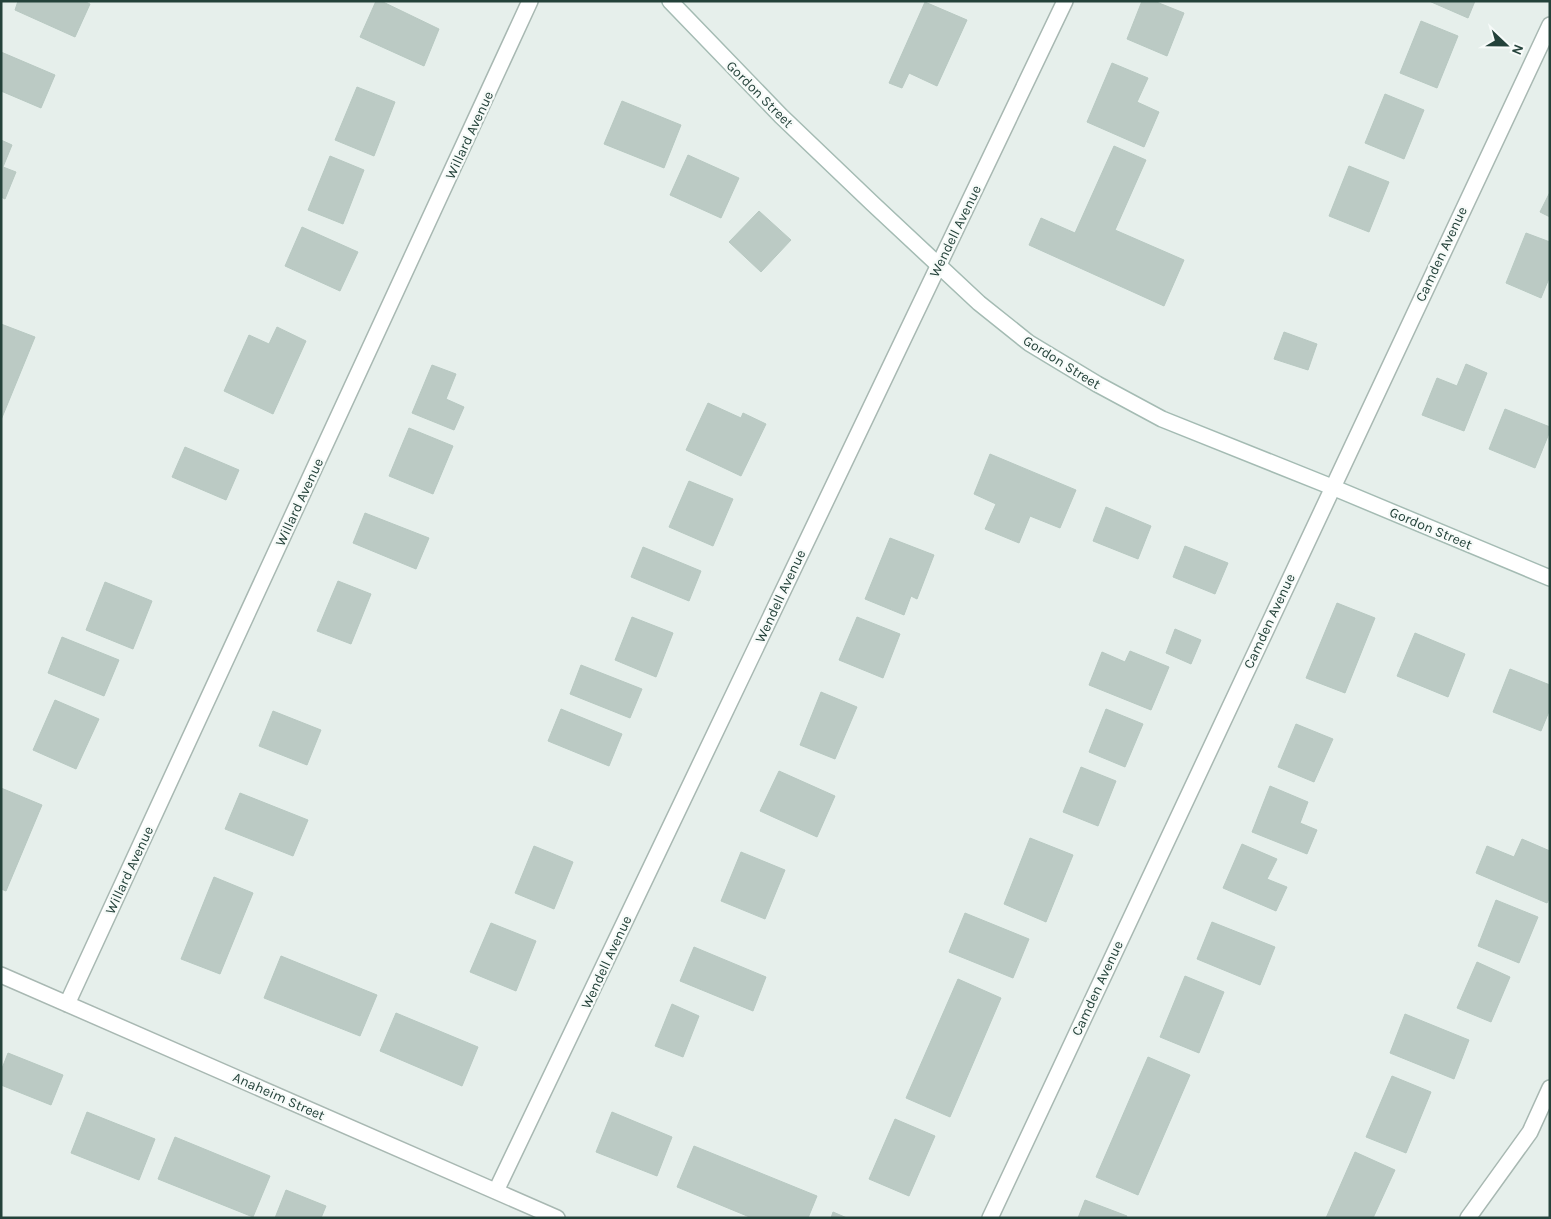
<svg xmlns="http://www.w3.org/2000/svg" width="1551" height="1219" font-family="Karla,sans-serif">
<rect width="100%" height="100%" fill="#e6efeb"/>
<!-- building -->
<path fill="#bbcac4" stroke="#b8c9c2" d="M18 1H84L90 4 75 37 15 10Z
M376 1H381L439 29 424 66 360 37Z
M1142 1H1154L1184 13 1167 56 1127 39Z
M1429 1H1475L1468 18Z
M925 2 967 20 937 86 909 73 902 88 889 83Z
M1421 21 1458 36 1437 88 1400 73Z
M1 52 55 75 41 108 1 91Z
M1112 63 1148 78 1137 102 1159 112 1144 147 1087 122Z
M357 87 395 102 374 156 335 140Z
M1385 94 1424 110 1404 159 1365 143Z
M622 101 681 125 664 168 604 144Z
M1 140 12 145 3 167 16 172 5 199 1 197Z
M1114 146 1146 160 1115 230 1184 260 1164 306 1029 245 1041 218 1075 233Z
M688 155 739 178 721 218 670 195Z
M330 156 364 170 343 224 308 210Z
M1349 166 1389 182 1369 232 1329 216Z
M1550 192V217L1540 212Z
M759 211 791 240 761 272 729 242Z
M302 227 358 252 340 291 285 266Z
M1526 233 1550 242V276L1541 298 1506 283Z
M1 324 35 337 1 420Z
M277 327 306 341 273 414 224 391 249 335 269 344Z
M1284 332 1317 344 1308 370 1274 359Z
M1466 364 1487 373 1464 431 1422 415 1437 378 1457 386Z
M432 365 456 374 446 399 464 407 454 430 412 413Z
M708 403 741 418 743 413 766 424 741 476 686 450Z
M1505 409 1550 427V431L1535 468 1489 449Z
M409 428 453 446 433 494 389 476Z
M185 447 239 470 226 500 172 477Z
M990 454 1076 490 1060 528 1030 516 1019 543 985 529 996 504 974 494Z
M689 481 733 499 713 546 669 527Z
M1106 507 1151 526 1138 559 1093 541Z
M365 513 429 538 416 569 353 543Z
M890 538 934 555 917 599 911 596 904 615 865 599Z
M1185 546 1228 563 1215 594 1173 577Z
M643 547 701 571 689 601 631 577Z
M338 581 371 594 351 644 317 631Z
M105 582 152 601 133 649 86 630Z
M1337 603 1375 618 1345 693 1306 678Z
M632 617 673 633 656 677 615 660Z
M857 617 900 634 883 678 839 660Z
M1175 629 1201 640 1191 664 1166 653Z
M1415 633 1465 654 1448 697 1397 676Z
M62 637 119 660 104 696 48 673Z
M1130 651 1169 667 1151 710 1089 685 1102 652 1125 662Z
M581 665 642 689 630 718 570 694Z
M1510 669 1550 685V709L1541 731 1493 712Z
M821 692 857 707 835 759 800 745Z
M55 700 99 719 76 769 33 750Z
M561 709 622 734 609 766 548 741Z
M1106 709 1143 724 1125 767 1089 752Z
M273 711 321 730 307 765 259 746Z
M1296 724 1333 739 1314 782 1278 767Z
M1081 767 1116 781 1098 826 1063 812Z
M779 771 835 796 817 837 760 811Z
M1270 786 1308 802 1300 823 1317 830 1307 854 1252 832Z
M1 788 42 805 6 891 1 889Z
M240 793 308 820 293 856 225 829Z
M1030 838 1073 855 1046 922 1004 904Z
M1522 839 1550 851V897L1547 903 1476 873 1487 846 1514 857Z
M1242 844 1277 859 1267 879 1287 887 1276 911 1223 888Z
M534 846 573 862 554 909 515 893Z
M741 852 785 870 765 919 721 901Z
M214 877 253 893 220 974 181 959Z
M1496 900 1538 917 1519 963 1478 946Z
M965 913 1029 939 1013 978 949 952Z
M1212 922 1275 947 1260 985 1197 959Z
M491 923 536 941 516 991 470 972Z
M694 947 766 977 753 1011 680 981Z
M281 956 377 995 360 1036 264 998Z
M1477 962 1510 977 1491 1022 1457 1008Z
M1185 976 1224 992 1199 1053 1160 1037Z
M958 979 1001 998 950 1117 906 1098Z
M672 1004 699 1016 683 1057 655 1046Z
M396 1013 478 1047 462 1086 380 1051Z
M1405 1014 1469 1040 1454 1079 1390 1053Z
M8 1053 63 1075 51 1105 1 1085V1071Z
M1148 1057 1190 1075 1138 1195 1096 1177Z
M1392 1076 1431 1092 1406 1153 1366 1137Z
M87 1112 155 1139 139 1180 71 1153Z
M612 1112 672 1137 657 1176 596 1152Z
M895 1119 935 1136 909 1196 869 1179Z
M175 1137 270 1176 253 1217 158 1179Z
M694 1146 817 1196 808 1218H752L677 1187Z
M1355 1152 1395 1170 1373 1218H1326Z
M286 1190 326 1206 321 1218H275Z
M1085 1200 1127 1216 1126 1218H1078Z
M833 1212 847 1218H831Z"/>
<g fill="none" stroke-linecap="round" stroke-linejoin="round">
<defs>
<path id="street" d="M1 975 557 1218
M67 1004 530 1
M496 1191 1065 1
M990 1218 1550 25
M1468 1218 1530 1132 1550 1088"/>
<path id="secondary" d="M670 1 781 116 872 203 979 303 1029 343 1097 384 1162 419 1332 487 1550 578"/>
</defs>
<!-- street casing -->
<use href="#street" stroke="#a8b8b2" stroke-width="18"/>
<!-- secondary casing -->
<use href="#secondary" stroke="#a4bbb3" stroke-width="18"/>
<!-- street -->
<use href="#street" stroke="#fff" stroke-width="15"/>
<!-- secondary -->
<use href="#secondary" stroke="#fff" stroke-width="15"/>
</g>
<g text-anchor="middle" stroke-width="4.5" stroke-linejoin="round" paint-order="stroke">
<!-- street labels -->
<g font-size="14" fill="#24423a" stroke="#f7fbf9">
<text transform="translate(760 94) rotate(45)" y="5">Gordon Street</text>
<text transform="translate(469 135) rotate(-65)" y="5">Willard Avenue</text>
<text transform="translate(955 231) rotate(-64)" y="5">Wendell Avenue</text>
<text transform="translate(1441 254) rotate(-65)" y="5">Camden Avenue</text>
<text transform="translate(1062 362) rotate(32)" y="5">Gordon Street</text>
<text transform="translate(299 502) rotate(-65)" y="5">Willard Avenue</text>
<text transform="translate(1431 528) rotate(23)" y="5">Gordon Street</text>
<text transform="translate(780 596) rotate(-65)" y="5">Wendell Avenue</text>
<text transform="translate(1269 621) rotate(-65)" y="5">Camden Avenue</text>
<text transform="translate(129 870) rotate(-65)" y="5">Willard Avenue</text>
<text transform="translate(606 962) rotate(-65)" y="5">Wendell Avenue</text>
<text transform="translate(1097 988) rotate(-65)" y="5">Camden Avenue</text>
<text transform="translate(279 1096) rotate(24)" y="5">Anaheim Street</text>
</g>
</g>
<!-- border -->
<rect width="1551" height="1219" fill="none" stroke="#24423a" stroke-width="5"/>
<!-- north arrow -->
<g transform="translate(1506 45) rotate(112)" stroke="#f7fbf9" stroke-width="4" paint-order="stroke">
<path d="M0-4L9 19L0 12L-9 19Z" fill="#24423a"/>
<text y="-8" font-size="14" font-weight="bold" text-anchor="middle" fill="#24423a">N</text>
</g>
</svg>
